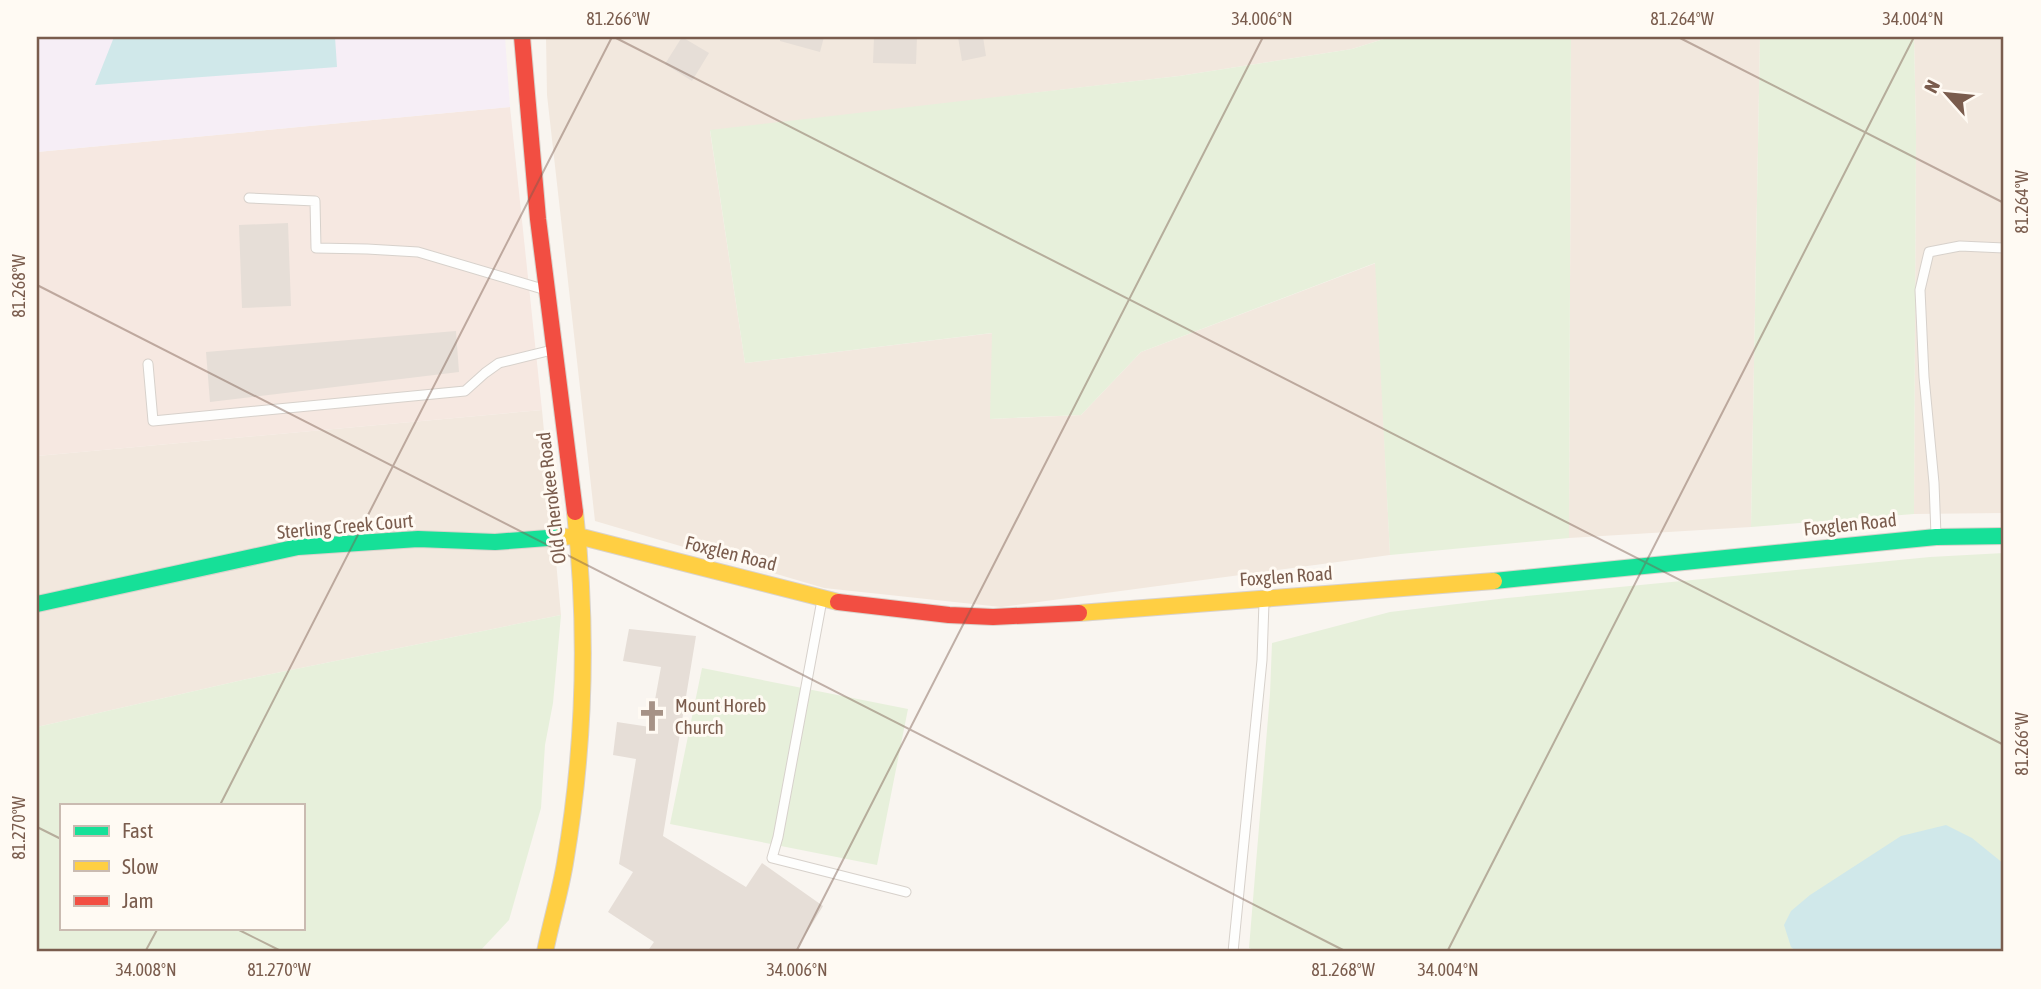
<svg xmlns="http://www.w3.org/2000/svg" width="2041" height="989" font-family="'Asap Condensed',sans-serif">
<rect width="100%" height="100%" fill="#f9f5f0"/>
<!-- residential -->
<path fill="#f2e8de" d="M546 37H1390L1352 49 1179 76 710 131 745 363 993 333 991 419 1081 415 1141 352 1376 263 1390 555 1001 607 824 588 595 521 547 95Z
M1581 37H1760L1751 527 1569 538 1571 38Z
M1914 37H2004V513L1914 514 1916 132Z
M542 410 561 615 247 679 37 727V456Z"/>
<!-- commercial -->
<path fill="#f6e8e1" d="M510 107 542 410 37 456V152Z"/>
<!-- education -->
<path fill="#f6eef6" d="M37 37H505L510 107 37 152Z"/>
<!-- green -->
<path fill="#e7f0db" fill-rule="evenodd" d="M1390 37H1581L1571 38 1569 538 1390 555 1375 263 1141 352 1081 415 990 419 992 333 745 363 710 130 1179 76 1352 49Z
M1760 37H1914L1916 132 1914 514 1751 527Z
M2004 553V952H1258L1249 948 1270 694 1272 643 1390 612 1507 598 1930 557Z
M561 615 553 703 545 745 541 808 509 920 479 952H37V727L247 679ZM61 805H303V928H61Z
M702 668 908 709 877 865 670 824Z"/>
<!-- water -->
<path fill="#d0e8ea" d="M114 37H335L337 67 95 85Z
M1946 825 1972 838 2004 864V952H1797L1791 947 1784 925 1791 911 1810 895 1901 836Z"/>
<!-- building -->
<path fill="#e6ded7" d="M682 37 709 53 692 81 665 64Z
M780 37H824L820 52 780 41Z
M874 37H917L916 64 873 63Z
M958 37H983L986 56 962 61Z
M288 223 291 306 242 308 239 225Z
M456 331 459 372 210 402 206 352Z
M629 629 696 636 663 836 746 887 762 863 823 906 795 952H647L654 942 608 912 633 872 619 864 636 759 613 755 617 722 650 727 661 667 623 661Z"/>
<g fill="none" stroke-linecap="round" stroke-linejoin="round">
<defs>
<path id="lane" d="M249 198 315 201 316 248 367 249 418 252 546 290
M148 364 153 421 465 391 485 373 499 363 552 350
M1936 535 1934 483 1924 377 1920 290 1929 252 1960 246 2004 248
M822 600 778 837 772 858 906 892
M1233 952 1262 660 1264 602"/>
<path id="fast" d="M1494 581 1936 537 2004 536
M37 604 298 547 418 539 495 542 561 537"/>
<path id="slow" d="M561 537 578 536 838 602
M1079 613 1494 581
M545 952C551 922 560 893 565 863 585 746 588 630 575 512"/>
<path id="jam" d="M522 37 538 219 575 512
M838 602 949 615 993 617 1079 613"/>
</defs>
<!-- lane casing -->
<use href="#lane" stroke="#d7d1cb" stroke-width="11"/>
<!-- fast casing -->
<use href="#fast" stroke="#d9d2cb" stroke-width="18"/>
<!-- slow casing -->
<use href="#slow" stroke="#d9d2cb" stroke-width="18"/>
<!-- jam casing -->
<use href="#jam" stroke="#d9d2cb" stroke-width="18"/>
<!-- lane -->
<use href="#lane" stroke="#fefefd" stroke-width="9"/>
<!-- fast -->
<use href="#fast" stroke="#16e098" stroke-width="16"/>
<!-- slow -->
<use href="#slow" stroke="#ffcf43" stroke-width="16"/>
<!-- jam -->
<use href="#jam" stroke="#f24e42" stroke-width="16"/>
</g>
<!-- ticks -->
<path fill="none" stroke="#7a5c4d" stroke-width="2" stroke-opacity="0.45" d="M614 37 2004 745M1678 37 2004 203M37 285 1347 952M220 805 612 37M37 827 61 839M235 928 283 952M145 952 158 928M796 952 1263 37M1447 952 1914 37"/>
<!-- icons -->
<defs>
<symbol id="church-bare" viewBox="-9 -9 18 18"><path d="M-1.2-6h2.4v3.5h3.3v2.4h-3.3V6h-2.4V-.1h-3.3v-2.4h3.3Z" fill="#a69286" stroke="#fffaf3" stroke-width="2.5" paint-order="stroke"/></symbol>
</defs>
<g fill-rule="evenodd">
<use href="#church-bare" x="630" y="694" width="44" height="44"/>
</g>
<g text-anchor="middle" stroke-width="6" stroke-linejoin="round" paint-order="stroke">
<!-- street labels -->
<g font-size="19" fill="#7a5c4d" stroke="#fffaf3">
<text transform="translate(551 498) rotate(-97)" y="7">Old Cherokee Road</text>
<text transform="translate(1850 524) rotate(-6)" y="7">Foxglen Road</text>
<text transform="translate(345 526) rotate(-5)" y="7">Sterling Creek Court</text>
<text transform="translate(731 553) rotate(14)" y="7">Foxglen Road</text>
<text transform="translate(1286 576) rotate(-4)" y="7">Foxglen Road</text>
</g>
<!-- poi labels -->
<g font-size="19" fill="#7a5c4d" stroke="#fffaf3" text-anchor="start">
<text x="675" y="712">Mount Horeb<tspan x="675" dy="22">Church</tspan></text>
</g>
</g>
<!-- border -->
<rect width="2041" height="989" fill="none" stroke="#fffaf3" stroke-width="77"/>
<!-- legend -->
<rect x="60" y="804" width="245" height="126" fill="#fffaf3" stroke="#cabbb1" stroke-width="2"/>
<rect x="74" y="826" width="35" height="10" fill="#16e098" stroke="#cabbb1" stroke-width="2"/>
<text x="122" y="838" font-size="21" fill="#7a5c4d">Fast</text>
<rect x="74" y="861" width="35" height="10" fill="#ffcf43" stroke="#cabbb1" stroke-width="2"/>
<text x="122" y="874" font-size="21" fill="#7a5c4d">Slow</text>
<rect x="74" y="896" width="35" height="10" fill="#f24e42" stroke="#cabbb1" stroke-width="2"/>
<text x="122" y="908" font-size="21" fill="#7a5c4d">Jam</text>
<!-- north arrow -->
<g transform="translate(1947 94) rotate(297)" stroke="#fffaf3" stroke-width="5" paint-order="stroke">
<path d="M0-5L12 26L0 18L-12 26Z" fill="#7a5c4d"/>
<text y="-10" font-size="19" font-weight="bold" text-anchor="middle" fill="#7a5c4d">N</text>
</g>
<rect x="38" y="38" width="1964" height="912" fill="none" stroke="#7a5c4d" stroke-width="2.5"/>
<g font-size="18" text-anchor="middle" fill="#7a5c4d">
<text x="618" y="25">81.266°W</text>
<text x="1262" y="25">34.006°N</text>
<text x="1682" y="25">81.264°W</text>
<text x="1913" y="25">34.004°N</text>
<text transform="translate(2022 202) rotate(-90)" y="6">81.264°W</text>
<text transform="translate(19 286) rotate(-90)" y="6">81.268°W</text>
<text transform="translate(2022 744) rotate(-90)" y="6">81.266°W</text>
<text transform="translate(19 828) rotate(-90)" y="6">81.270°W</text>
<text x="146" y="976">34.008°N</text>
<text x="279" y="976">81.270°W</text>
<text x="797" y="976">34.006°N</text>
<text x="1343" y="976">81.268°W</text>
<text x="1448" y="976">34.004°N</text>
</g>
</svg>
